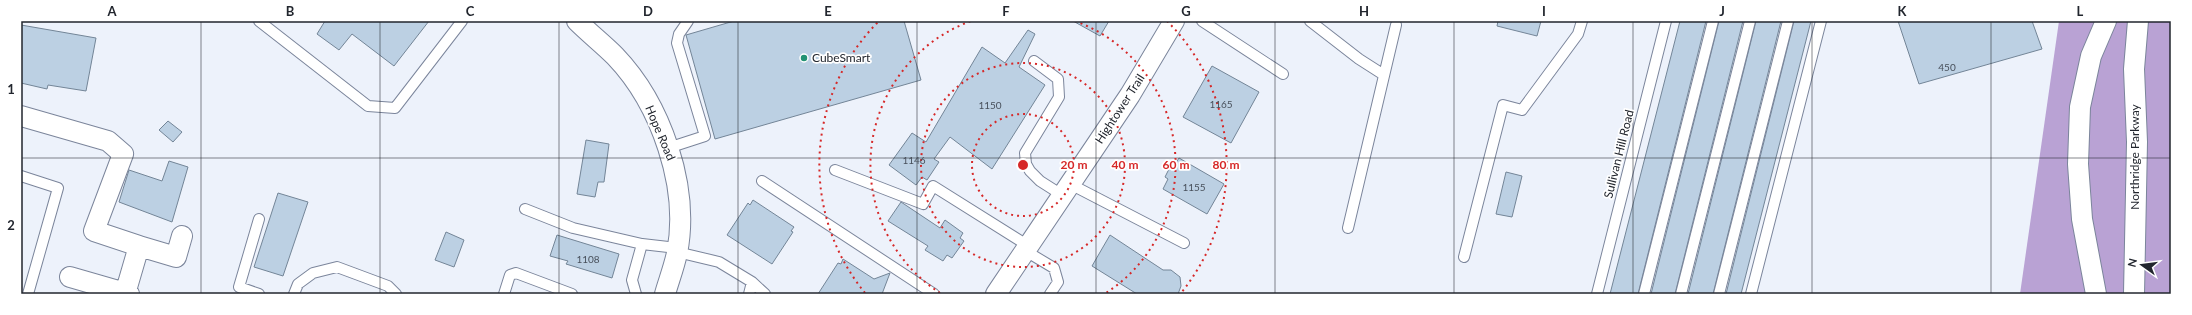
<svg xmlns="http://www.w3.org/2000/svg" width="2192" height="315" font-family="Lato,sans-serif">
<rect width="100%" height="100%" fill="#edf2fb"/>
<!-- forest -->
<path fill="#b9a2d4" d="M2059 21H2171V294H2020Z"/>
<!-- building -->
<path fill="#bcd0e3" stroke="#738597" d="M325 21H429L394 66 352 34 339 50 317 34Z
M734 21H904L921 80 715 139 686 35Z
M1073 21H1109L1100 36Z
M1498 21H1541L1537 36 1497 26Z
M1680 21H1706L1638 294H1610Z
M1719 21H1743L1675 294H1651Z
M1756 21H1781L1713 294H1688Z
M1794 21H1811L1741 294H1726Z
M1898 21H2032L2042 49 1919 84Z
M21 25 96 38 86 91 48 85 47 89 21 83Z
M1028 30 1035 34 1019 67 1045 85 992 169 950 137 934 159 939 162 927 180 922 177 916 185 889 165 912 133 926 142 982 47 1005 63Z
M1212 66 1259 92 1231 143 1183 117Z
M168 121 182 132 173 142 159 130Z
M586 140 609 144 604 182H598L595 197 577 194Z
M1179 158 1224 184 1207 214 1163 189 1168 179 1165 177 1171 165 1174 166Z
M169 161 188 167 172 222 119 202 129 170 162 181Z
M1506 172 1522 176 1512 217 1496 214Z
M278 193 308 202 283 276 254 267Z
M753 200 794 227 791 231 793 232 772 264 727 235 748 203 750 205Z
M901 202 940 228 945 220 963 233 960 238 964 241 952 258 947 255 943 261 925 250 928 246 888 221Z
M446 232 464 240 454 267 435 260Z
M557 235 619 254 612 278 566 264 568 261 550 256Z
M1110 235 1163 270H1171L1180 277 1181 286 1178 294H1137L1092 266Z
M843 259 874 279 890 273 882 294H818L838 263 841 264Z"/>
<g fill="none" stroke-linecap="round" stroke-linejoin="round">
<defs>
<path id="service" d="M259 21 368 106 395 108 462 21
M1202 21 1283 74
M1310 21 1359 59 1384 75
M1034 61 1058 79 1059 97 1025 153 1026 164 1030 171 1040 181 1062 195
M668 148 705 136 677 43 679 34 688 21
M835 170 923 204 933 186 1027 245
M21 176 58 188 28 294
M762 181 934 294
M1070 184 1184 243
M525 209 573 228 642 244 677 248
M259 219 239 287 259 294
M1348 228 1396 25
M1024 250 1054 268 1058 282 1050 294
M677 252 719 262 752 282 765 294
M1464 257 1503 105 1522 110 1578 34 1582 21
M294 294 298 284 313 273 337 267 388 286 396 294
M504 294 510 275 516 273 572 294
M636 294 632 280 642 244
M749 294 752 282
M1597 294 1666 21
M1644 294 1713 21
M1681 294 1750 21
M1719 294 1788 21
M1751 294 1821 21"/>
<path id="minor" d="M577 21C589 33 603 44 615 56 661 104 690 187 677 253 674 267 669 280 665 294
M21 116 108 141 123 154 94 231 139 246 125 294
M139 246 176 257 182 236
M70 277 129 294
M996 294 1130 95 1174 21
M2096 294 2082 219 2078 164 2080 107 2091 56 2106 21
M2134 294 2137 142 2134 69 2138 21"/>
</defs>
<!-- service casing -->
<use href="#service" stroke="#7b859b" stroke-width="12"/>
<!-- minor casing -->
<use href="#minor" stroke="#7b859b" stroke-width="22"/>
<!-- service -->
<use href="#service" stroke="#fff" stroke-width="10"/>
<!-- minor -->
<use href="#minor" stroke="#fff" stroke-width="20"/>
</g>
<!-- grid -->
<path fill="none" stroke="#22262e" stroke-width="1" stroke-opacity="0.55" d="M201 21V294M380 21V294M559 21V294M738 21V294M917 21V294M1096 21V294M1275 21V294M1454 21V294M1633 21V294M1812 21V294M1991 21V294M21 158H2171"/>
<!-- distance rings -->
<g fill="none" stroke="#d62828" stroke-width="2" stroke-dasharray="2 4">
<circle cx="1023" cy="165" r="51"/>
<circle cx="1023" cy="165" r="102"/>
<path d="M940 293A153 153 0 0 1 971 21M1075 21A153 153 0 0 1 1106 293"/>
<path d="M865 293A203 203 0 0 1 879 21M1167 21A203 203 0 0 1 1181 293"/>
</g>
<!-- markers -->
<circle fill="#229273" stroke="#fff" stroke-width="1.5" cx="804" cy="58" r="4"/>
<g text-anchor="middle" stroke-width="3.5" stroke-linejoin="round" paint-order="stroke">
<!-- number labels -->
<g font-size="10" fill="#48505b">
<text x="1947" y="71">450</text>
<text x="1221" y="108">1165</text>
<text x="990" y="109">1150</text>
<text x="914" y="164">1146</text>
<text x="1194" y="191">1155</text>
<text x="588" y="263">1108</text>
</g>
<!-- poi labels -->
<g font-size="12" fill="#22262e" stroke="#fff" text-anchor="start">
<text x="812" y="62">CubeSmart</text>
</g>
<!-- street labels -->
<g font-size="12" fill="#22262e" stroke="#fff">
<text transform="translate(1120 109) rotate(-57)" y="4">Hightower Trail</text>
<text transform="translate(660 133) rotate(67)" y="4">Hope Road</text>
<text transform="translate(1619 154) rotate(-76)" y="4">Sullivan Hill Road</text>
<text transform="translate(2135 157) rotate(-90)" y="4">Northridge Parkway</text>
</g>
</g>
<circle cx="1023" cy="165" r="6" fill="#d62828" stroke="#fff" stroke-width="2"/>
<g font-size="12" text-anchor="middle" font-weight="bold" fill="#d62828" stroke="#fff" stroke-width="3.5" stroke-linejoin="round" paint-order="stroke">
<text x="1074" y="169">20 m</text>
<text x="1125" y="169">40 m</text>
<text x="1176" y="169">60 m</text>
<text x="1226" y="169">80 m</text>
</g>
<!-- border -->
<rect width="2192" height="315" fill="none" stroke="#ffffff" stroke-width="44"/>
<!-- north arrow -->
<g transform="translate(2142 265) rotate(284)" stroke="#ffffff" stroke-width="3" paint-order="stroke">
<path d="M0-3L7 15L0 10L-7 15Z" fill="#22262e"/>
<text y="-6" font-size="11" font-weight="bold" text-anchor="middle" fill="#22262e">N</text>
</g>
<rect x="22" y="22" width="2148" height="271" fill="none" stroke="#22262e" stroke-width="1.5"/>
<g font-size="13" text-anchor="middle" font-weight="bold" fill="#22262e">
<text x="112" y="16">A</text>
<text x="290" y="16">B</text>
<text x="470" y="16">C</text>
<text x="648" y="16">D</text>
<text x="828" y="16">E</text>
<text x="1006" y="16">F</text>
<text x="1186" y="16">G</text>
<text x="1364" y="16">H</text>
<text x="1544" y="16">I</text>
<text x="1722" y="16">J</text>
<text x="1902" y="16">K</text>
<text x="2080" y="16">L</text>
<text x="11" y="94">1</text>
<text x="11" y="230">2</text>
</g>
</svg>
